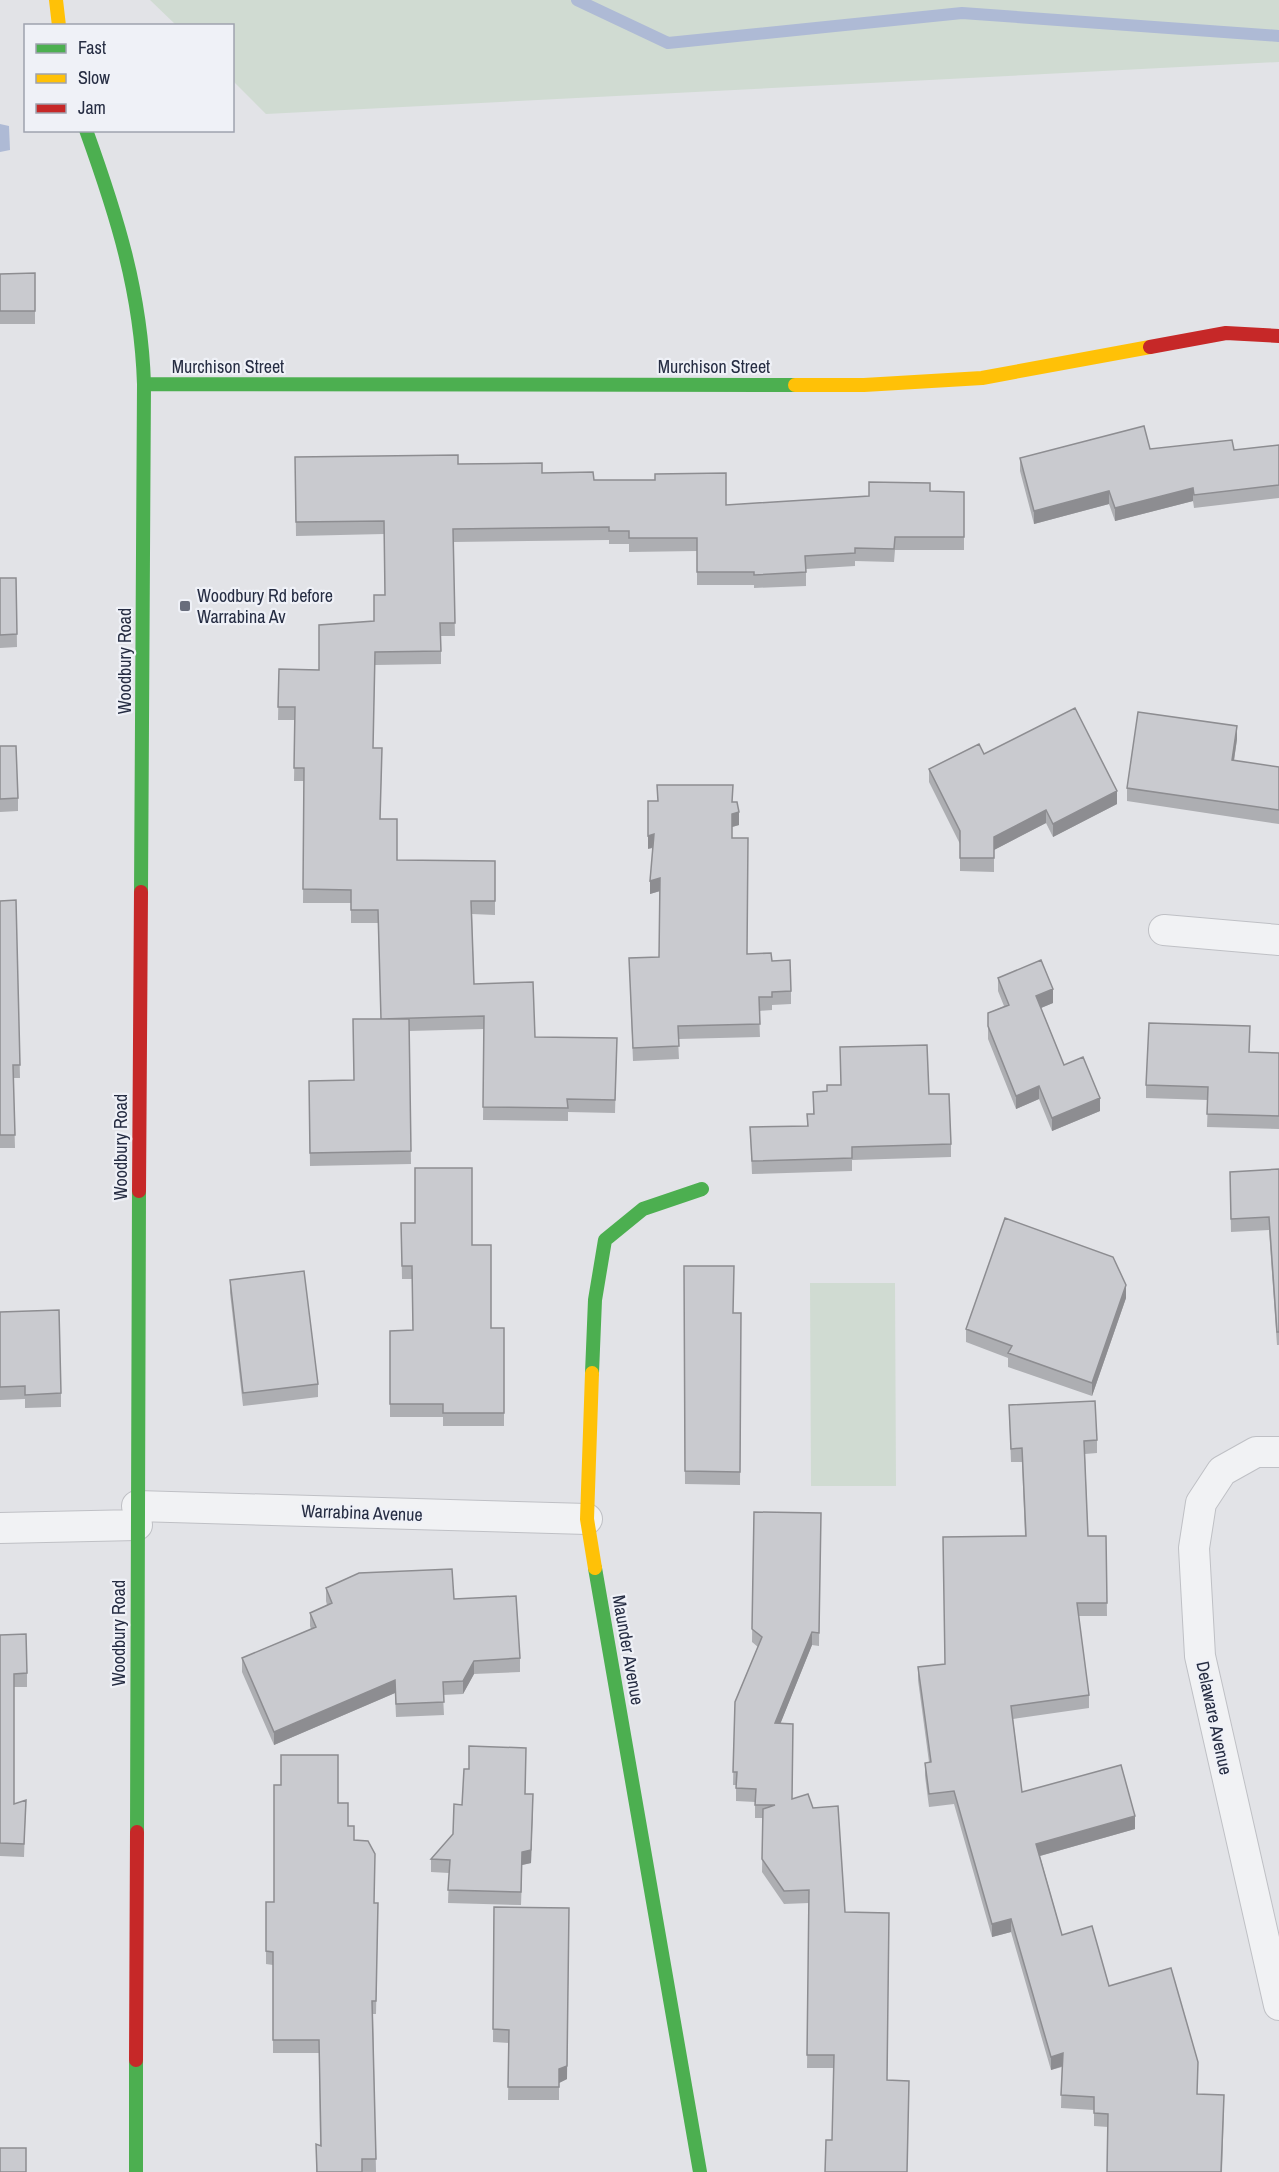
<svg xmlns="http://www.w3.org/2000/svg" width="1279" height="2172" font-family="'Archivo Narrow',sans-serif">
<rect width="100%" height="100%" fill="#e2e3e7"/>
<!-- green -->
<path fill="#d0dbd2" d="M150 0H1279V62L266 114 233 81 232 26 176 25Z
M810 1283H895L896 1486H811Z"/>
<!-- water -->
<path fill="#aebad5" d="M0 124 9 126 10 150 0 152Z"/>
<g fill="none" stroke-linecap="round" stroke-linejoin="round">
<!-- stream -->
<path stroke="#aebad5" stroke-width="12" d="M577 0 668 43 962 13 1279 36"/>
<defs>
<path id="street" d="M1164 930 1279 940
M1279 1452H1256L1222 1471 1201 1503 1194 1548 1200 1656 1279 2005
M137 1506 587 1519
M0 1528 137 1525"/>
</defs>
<!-- street casing -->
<use href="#street" stroke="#bfc0c5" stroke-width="32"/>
<!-- street -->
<use href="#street" stroke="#f1f2f4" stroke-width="30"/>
<!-- fast -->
<path stroke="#4caf50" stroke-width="14" d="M86 130C117 216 141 292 144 384L141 892
M144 384 795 385
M592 1373 595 1300 605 1240 643 1209 702 1189
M595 1568 700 2172
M137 1832 139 1191
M136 2172V2060"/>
<!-- slow -->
<path stroke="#ffc107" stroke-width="14" d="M56 0 59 26
M795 385H864L982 378 1150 347
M592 1373 587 1519 595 1568"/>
<!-- jam -->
<path stroke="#c62828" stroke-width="14" d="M1150 347 1226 333 1279 336
M139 1191 141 892
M136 2060 137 1832"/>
</g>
<!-- wall -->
<path fill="#adaeb2" d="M35 273V324H0V274Z
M1279 445V498L1194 508 1193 501 1115 521 1109 504 1034 524 1020 471V458L1150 449 1234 450Z
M295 457 458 464 542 473 594 480 726 505 869 496 930 491 964 492V550H895L894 562 855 561V566L806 569V586L754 588V585H697V551L629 552V544H609V540L453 542 455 636H441V664L375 665 373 748 382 761 380 819 397 860 495 861V915L472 914 474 984 535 1037 617 1038 615 1113 568 1112V1121L483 1120 484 1029 409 1031 411 1164 310 1166 309 1081 354 1080 381 1019 378 923H351V903H303L304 781H294L295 720H278L279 669 319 670 374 621 385 595 384 534 296 536Z
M0 578H16L17 647 0 648Z
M1237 739 1234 761 1279 767V824L1127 801V788Z
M0 746 18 798V811L0 812Z
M984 754 1117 804 1053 837 1046 823 994 850V872L960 871V844L929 782V769Z
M733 802 739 825 732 827V838L747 954 772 961 791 991V1004L772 1005V1010L759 1011 760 1037 678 1039 679 1059 633 1061 629 958 659 957 660 891 650 894 653 848 648 849Z
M16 900 20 1078H13L15 1148H0V901Z
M998 978 1053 1003 1041 1008 1064 1065 1100 1111 1052 1131 1039 1099 1016 1109 988 1039V1013L1004 1006 998 991Z
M1249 1052 1279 1053V1129L1207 1127 1208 1100 1146 1098V1085Z
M813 1092 929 1094 951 1144V1157L852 1160V1171L752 1174 750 1127 807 1126V1114H813Z
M1279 1169V1345H1277L1269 1230 1231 1232 1230 1172Z
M401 1223 472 1245 491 1328H504V1426H443V1417H390V1331L413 1330 412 1279H402Z
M684 1266 733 1313H741L740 1485 685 1484Z
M230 1280 318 1384V1397L243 1406 230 1293Z
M1126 1298 1092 1396 1008 1367V1358L966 1342V1329Z
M0 1312 61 1393V1407L25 1408V1399L0 1400Z
M1009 1405 1097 1440V1453L1085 1454 1088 1536H1106L1107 1616H1078L1089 1695V1708L1013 1719 1022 1792 1135 1829 1040 1856 1062 1935 1109 1986 1198 2094 1224 2108 1222 2172H1107L1108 2127 1094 2126V2110L1061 2108 1062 2067 1051 2070 1011 1932 992 1937 954 1804 929 1807 925 1776V1763L929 1762 918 1680V1667L945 1664 1025 1536 1022 1462H1011Z
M754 1512 821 1513 819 1646 812 1645 780 1724H793L792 1799 808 1794 813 1808 838 1806 845 1912 889 1913 887 2080 909 2081 907 2172H825L826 2140H832L834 2068H807L809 1903 784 1904 762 1872 763 1818H755V1802L736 1801V1785H733L735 1702 758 1647 752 1642Z
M326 1588 454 1599 520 1658V1672L474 1674 463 1694 443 1695 444 1715 396 1717 395 1693 274 1745 242 1672V1658L311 1629 310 1626V1613L327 1605 326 1601Z
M0 1635 27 1673V1687H14V1804L26 1800 24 1857 0 1856Z
M525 1794 533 1807 531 1863 522 1865 521 1905 448 1903 449 1873 431 1872V1859L453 1834 462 1805Z
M338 1803 354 1840 374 1903H378L376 2014H373L376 2172H316L320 2146 319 2053H273V1965L266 1964V1951L274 1902Z
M494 1907 567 2079 559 2083V2100H508L509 2043 493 2042Z"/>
<!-- shaded-wall -->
<path fill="#8d8d91" d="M1193 488V501L1115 521V508Z
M1109 491V504L1034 524V511Z
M1237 726V739L1232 773V760Z
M1117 791V804L1053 837V824Z
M1046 810V823L994 850V837Z
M739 812V825L732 827V814Z
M654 834V847L648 849V836Z
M660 878V891L650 894V881Z
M1053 989V1003L1036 1010V996Z
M1039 1086V1099L1016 1109V1096Z
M1100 1098V1111L1052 1131V1118Z
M1126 1285V1298L1092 1396V1383Z
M812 1632V1645L775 1737V1723Z
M474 1661V1674L463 1694V1681Z
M395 1680V1693L274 1745V1732Z
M533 1794 531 1863 522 1865 521 1905 522 1852Z
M1135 1816V1829L1036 1857V1844Z
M569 1908 567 2079 559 2083V2100V2069Z
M1011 1919V1932L992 1937V1924Z
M1063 2053V2066L1051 2070V2057Z"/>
<!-- building -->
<path fill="#c9cacf" stroke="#8d8d91" stroke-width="1.5" d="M35 273V311H0V274Z
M1144 426 1150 449 1232 440 1234 450 1279 445V485L1194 495 1193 488 1115 508 1109 491 1034 511 1020 458Z
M458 455V464L542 463V473L593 472 594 480H655V474L726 473V505L869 496V482L930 483V491L964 492V537H895L894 549 855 548V553L805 556 806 572 754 575V572H697V538H629V531H609V527L453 529 455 623H440L441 651 375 652 373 748H382L380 819H397V860L495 861V901H471L474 984 533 982 535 1037 617 1038 615 1100 567 1099 568 1108 483 1107 484 1016 381 1019 378 910H351V890L303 889 304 768H294L295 707H278L279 669 319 670V625L374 621V595H385L384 521 296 522 295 457Z
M0 578H16L17 634 0 635Z
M1075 708 1117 791 1053 824 1046 810 994 837V858H960V831L929 769 979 744 984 754Z
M1138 712 1237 726 1232 760 1279 767V810L1127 788Z
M0 746H16L18 798 0 799Z
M657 785H733L732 802H737L739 812 732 814V838H748L747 954 771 953 772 961 790 960 791 991 772 992V997H759L760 1024 678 1026 679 1046 633 1048 629 958 659 957 660 878 650 881 654 834 648 836V801H658Z
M16 900 20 1065H13L15 1135H0V901Z
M1041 960 1053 989 1036 996 1064 1065 1083 1057 1100 1098 1052 1118 1039 1086 1016 1096 988 1026V1013L1009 1005 998 978Z
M353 1019H409L411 1151 310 1153 309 1081 354 1080Z
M1149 1023 1250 1026 1249 1052 1279 1053V1116L1207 1114 1208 1087 1146 1085Z
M927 1045 929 1094H949L951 1144 852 1147V1158L752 1161 750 1127 808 1126 807 1114H814L813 1092 827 1091V1085H841L840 1047Z
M415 1168H472V1245H491V1328H504V1413H443V1404H390V1331L413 1330 412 1266H402L401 1223H415Z
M1279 1169V1332H1277L1269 1217 1231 1219 1230 1172Z
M1005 1218 1113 1257 1126 1285 1092 1383 1008 1353 1012 1346 966 1329Z
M684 1266H734L733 1313H741L740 1472 685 1471Z
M304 1271 318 1384 243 1393 230 1280Z
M59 1310 61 1393 25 1395V1386L0 1387V1312Z
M1095 1401 1097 1440 1084 1441 1088 1536H1106L1107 1603H1077L1089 1695 1011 1706 1022 1792 1121 1765 1135 1816 1036 1844 1062 1935 1092 1926 1109 1986 1171 1968 1198 2062 1197 2094 1224 2095 1221 2172H1107L1108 2114 1094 2113V2097L1061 2095 1063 2053 1051 2057 1011 1919 992 1924 954 1791 929 1794 925 1763 931 1762 918 1667 945 1664 943 1537 1026 1536 1022 1448 1011 1449 1009 1405Z
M754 1512 821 1513 819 1633 812 1632 775 1723 793 1724 792 1799 808 1794 813 1808 838 1806 845 1912 889 1913 887 2080 909 2081 907 2172H825L826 2140H832L834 2055H807L809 1890 784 1891 762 1859 763 1809 775 1805H755L756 1789 736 1788 737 1772H733L735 1702 762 1637 752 1629Z
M452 1569 454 1599 516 1596 520 1658 474 1661 463 1681 443 1682 444 1702 396 1704 395 1680 274 1732 242 1658 316 1627 310 1613 332 1603 326 1588 359 1573Z
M26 1634 27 1673 14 1674V1804L26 1800 24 1844 0 1843V1635Z
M469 1746 526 1748 525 1794H533L531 1850 522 1852 521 1892 448 1890 450 1860 431 1859 453 1834 454 1804 462 1805 464 1769H469Z
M281 1755H338V1803H348V1826H354V1840L368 1841 375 1854 374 1903H378L376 2001H372L376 2159H362V2172H317L316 2144 321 2146 319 2040H273V1952L266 1951V1902H274V1785H281Z
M494 1907 569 1908 567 2066 559 2069V2087H508L509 2030 493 2029Z
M0 2148H26V2172H0Z"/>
<!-- markers -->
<rect fill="#686d7c" stroke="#eff1f7" stroke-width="2" x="179" y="600" width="12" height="12" rx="3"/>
<g text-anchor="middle" stroke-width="4.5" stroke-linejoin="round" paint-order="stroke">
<!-- street labels -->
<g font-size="18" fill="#262d43" stroke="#eff1f7">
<text x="228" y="373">Murchison Street</text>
<text x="714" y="373">Murchison Street</text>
<text transform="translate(125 661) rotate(-90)" y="6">Woodbury Road</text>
<text transform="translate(121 1147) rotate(-90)" y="6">Woodbury Road</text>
<text transform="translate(362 1513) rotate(2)" y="6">Warrabina Avenue</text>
<text transform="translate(119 1633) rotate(-90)" y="6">Woodbury Road</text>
<text transform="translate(628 1650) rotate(80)" y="6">Maunder Avenue</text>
<text transform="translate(1214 1718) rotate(78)" y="6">Delaware Avenue</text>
</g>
<!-- poi labels -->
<g font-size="18" fill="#262d43" stroke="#eff1f7" text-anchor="start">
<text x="197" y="602">Woodbury Rd before<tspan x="197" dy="21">Warrabina Av</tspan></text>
</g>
</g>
<!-- legend -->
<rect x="24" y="24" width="210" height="108" fill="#eff1f7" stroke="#9fa3af" stroke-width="1.5"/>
<rect x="36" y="44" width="30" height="9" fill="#4caf50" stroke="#9fa3af" stroke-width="1.5"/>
<text x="78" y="54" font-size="18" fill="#262d43">Fast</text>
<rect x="36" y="74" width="30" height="9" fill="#ffc107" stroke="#9fa3af" stroke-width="1.5"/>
<text x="78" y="84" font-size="18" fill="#262d43">Slow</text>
<rect x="36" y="104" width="30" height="9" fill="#c62828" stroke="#9fa3af" stroke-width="1.5"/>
<text x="78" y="114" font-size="18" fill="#262d43">Jam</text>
</svg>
